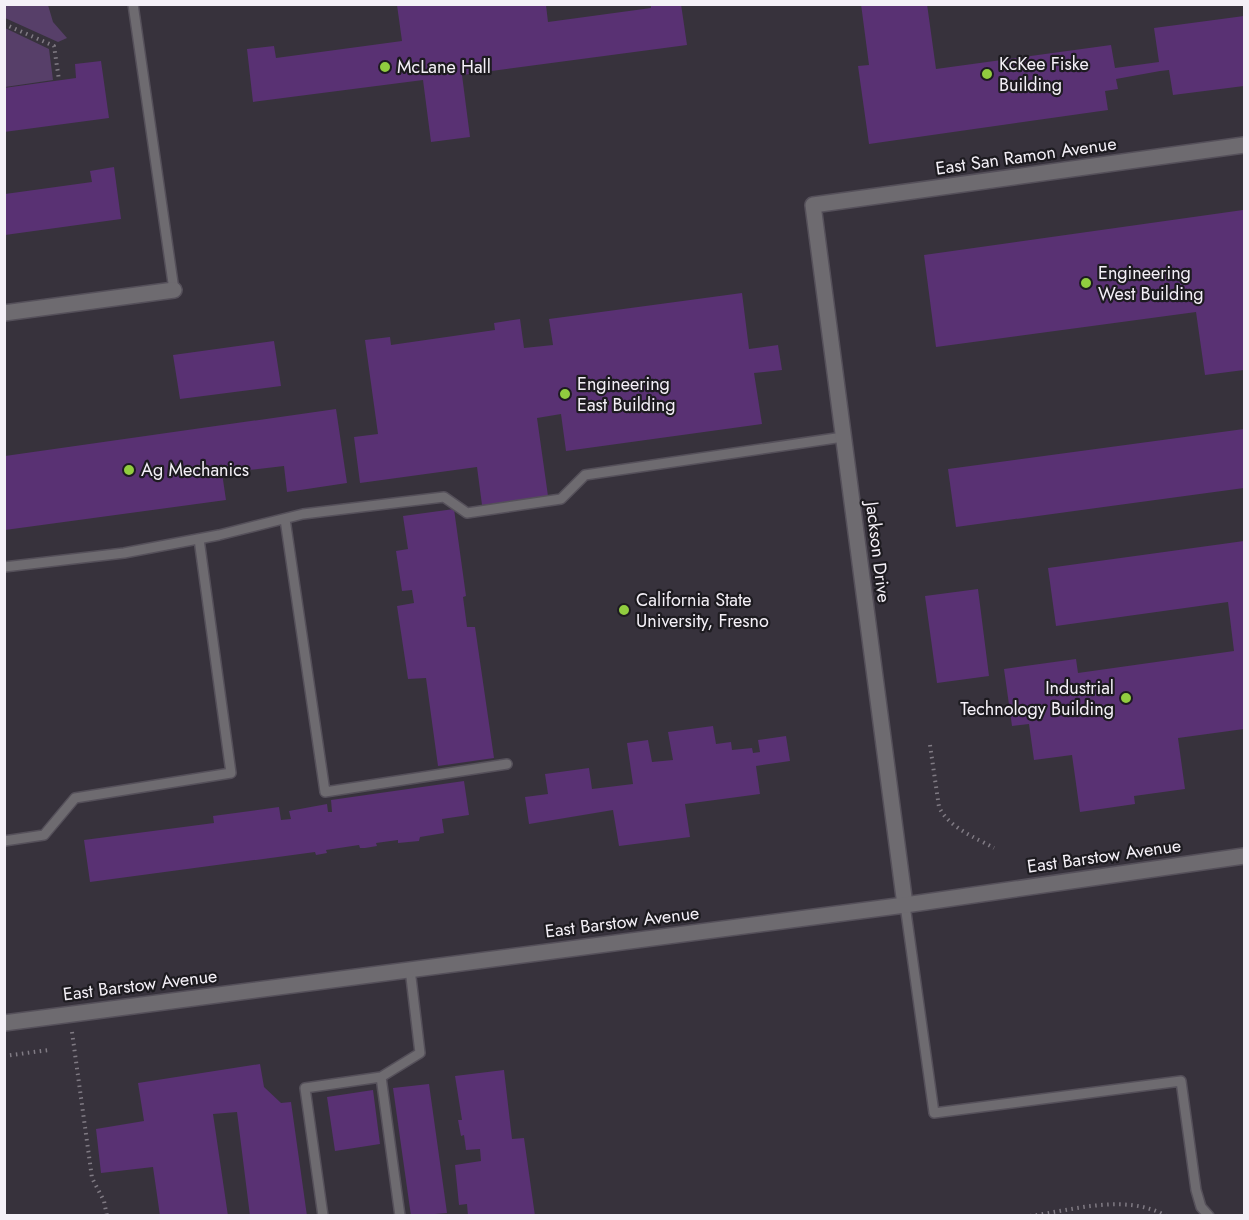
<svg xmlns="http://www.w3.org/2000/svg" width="1249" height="1220" font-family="Jost,sans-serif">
<rect width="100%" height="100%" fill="#37323c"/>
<!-- green -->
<path fill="#573f69" d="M5 4 48 5 53 22 67 38 58 42 5 18Z
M5 28 49 49 53 80 5 87Z"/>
<!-- building -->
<path fill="#593173" d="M651 4H681L687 45 462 75 470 137 431 142 423 80 253 102 247 49 274 46 276 58 402 41 397 5H546L548 22 651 8Z
M861 4H927L936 69 1111 45 1115 68 1159 62 1154 28 1244 16V86L1173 95 1169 70 1160 71 1116 79 1118 89 1105 91 1108 110 869 144 858 66 869 65Z
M101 61 109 118 4 132V88L76 78 75 64Z
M114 167 121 219 5 235V194L92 182 90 171Z
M1243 210 1244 370 1205 375 1196 312 936 347 924 255Z
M742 293 749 349 778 345 782 370 754 373 762 424 566 451 561 414 537 418 548 496 482 505 477 467 360 483 354 437 378 434 365 340 390 337 391 345 495 330 494 323 520 319 524 348 553 345 549 319Z
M274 341 281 386 180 399 173 355Z
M336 409 347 483 287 492 284 466 222 473 226 500 5 530V456Z
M1244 429V488L956 527 948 469Z
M454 509 466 596 463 597 467 627H475L494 758 438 766 426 678 408 679 397 606 414 603 412 590 402 591 396 551 408 549 403 516Z
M1244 541V729L1178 738 1185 789 1134 796 1135 804 1080 812 1072 755 1034 760 1029 724 1012 726 1004 669 1076 659 1078 673 1234 651 1228 602 1056 626 1048 568Z
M978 589 989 676 937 683 925 596Z
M713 726 716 744 731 742 732 750 752 748 753 753 760 752 758 740 786 736 790 761 756 766 760 794 685 804 690 837 619 846 613 810 529 824 525 797 548 794 545 774 589 768 592 789 633 784 627 743 648 740 652 762 673 760 668 732Z
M464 781 469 815 442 819 444 833 420 837 419 841 398 843V840L376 843 377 846 365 848H360L359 845 326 850 327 853 316 855 315 852 90 882 84 840 214 823 213 816 279 807 281 820 291 819 289 811 327 804 328 812H332L331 800Z
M260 1064 264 1087 281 1103 291 1102 307 1216H250L237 1112 213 1114 228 1216H160L153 1167 101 1173 96 1129 144 1121 138 1083Z
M504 1070 512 1139 524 1138 535 1216H468L467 1204 459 1205 455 1165 481 1161 480 1149 466 1150 464 1135 461 1136 458 1120H462L455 1076Z
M429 1084 447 1213 411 1216 393 1088Z
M373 1090 380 1144 335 1151 327 1097Z"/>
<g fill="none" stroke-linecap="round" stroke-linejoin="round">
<defs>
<path id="service" d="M133 4 174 290
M285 519 325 792 507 764
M4 567 124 553 219 535 303 514 444 497 467 513 561 499 585 475 843 437
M4 841 44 835 75 798 231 773 199 539
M905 905 934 1113 1181 1081 1196 1190 1201 1207 1209 1216
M323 1216 305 1088 381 1077
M400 1216 381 1077 420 1053 410 969"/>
<path id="minor" d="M4 313 174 290
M905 905 813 205 1244 145"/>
<path id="tertiary" d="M4 1023 905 905 1244 856"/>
</defs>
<!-- service casing -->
<use href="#service" stroke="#55505a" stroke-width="12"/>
<!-- minor casing -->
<use href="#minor" stroke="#55505a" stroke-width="18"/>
<!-- tertiary casing -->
<use href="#tertiary" stroke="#55505a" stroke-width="18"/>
<!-- path -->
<path stroke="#807b84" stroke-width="4" stroke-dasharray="1.5 4.5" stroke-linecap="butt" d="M4 24 54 46 59 80
M930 745 939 807C948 827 976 838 994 848
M72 1032 92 1178 104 1201 107 1216
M4 1056 49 1050
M1030 1216C1073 1210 1127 1193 1166 1216"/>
<!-- service -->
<use href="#service" stroke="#6e6b70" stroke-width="9"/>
<!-- minor -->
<use href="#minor" stroke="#6e6b70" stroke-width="15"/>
<!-- tertiary -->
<use href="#tertiary" stroke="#6e6b70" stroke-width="15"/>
</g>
<!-- markers -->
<g fill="#91cd3f" stroke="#1d1b20" stroke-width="2">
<circle cx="385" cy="67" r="6"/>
<circle cx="987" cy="74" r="6"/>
<circle cx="1086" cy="283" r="6"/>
<circle cx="565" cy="394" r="6"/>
<circle cx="129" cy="470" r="6"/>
<circle cx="624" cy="610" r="6"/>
<circle cx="1126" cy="698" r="6"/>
</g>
<g text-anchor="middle" stroke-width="4.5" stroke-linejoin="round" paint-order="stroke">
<!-- poi labels -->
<g font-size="18" fill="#f4f0f7" stroke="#1d1b20" text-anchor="start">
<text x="999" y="70">KcKee Fiske<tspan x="999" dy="21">Building</tspan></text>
<text x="397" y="73">McLane Hall</text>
<text x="1098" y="279">Engineering<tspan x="1098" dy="21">West Building</tspan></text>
<text x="577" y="390">Engineering<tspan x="577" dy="21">East Building</tspan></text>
<text x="141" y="476">Ag Mechanics</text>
<text x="636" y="606">California State<tspan x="636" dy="21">University, Fresno</tspan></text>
<text x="1114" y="694" text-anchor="end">Industrial<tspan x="1114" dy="21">Technology Building</tspan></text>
</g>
<!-- street labels -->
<g font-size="18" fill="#f4f0f7" stroke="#1d1b20">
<text transform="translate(1026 156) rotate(-8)" y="6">East San Ramon Avenue</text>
<text transform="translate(878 552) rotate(83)" y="6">Jackson Drive</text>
<text transform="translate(1104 856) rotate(-8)" y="6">East Barstow Avenue</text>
<text transform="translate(622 922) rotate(-7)" y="6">East Barstow Avenue</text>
<text transform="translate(140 985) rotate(-7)" y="6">East Barstow Avenue</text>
</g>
</g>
<!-- border -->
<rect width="1249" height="1220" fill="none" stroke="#f4f0f7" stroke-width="12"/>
</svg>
